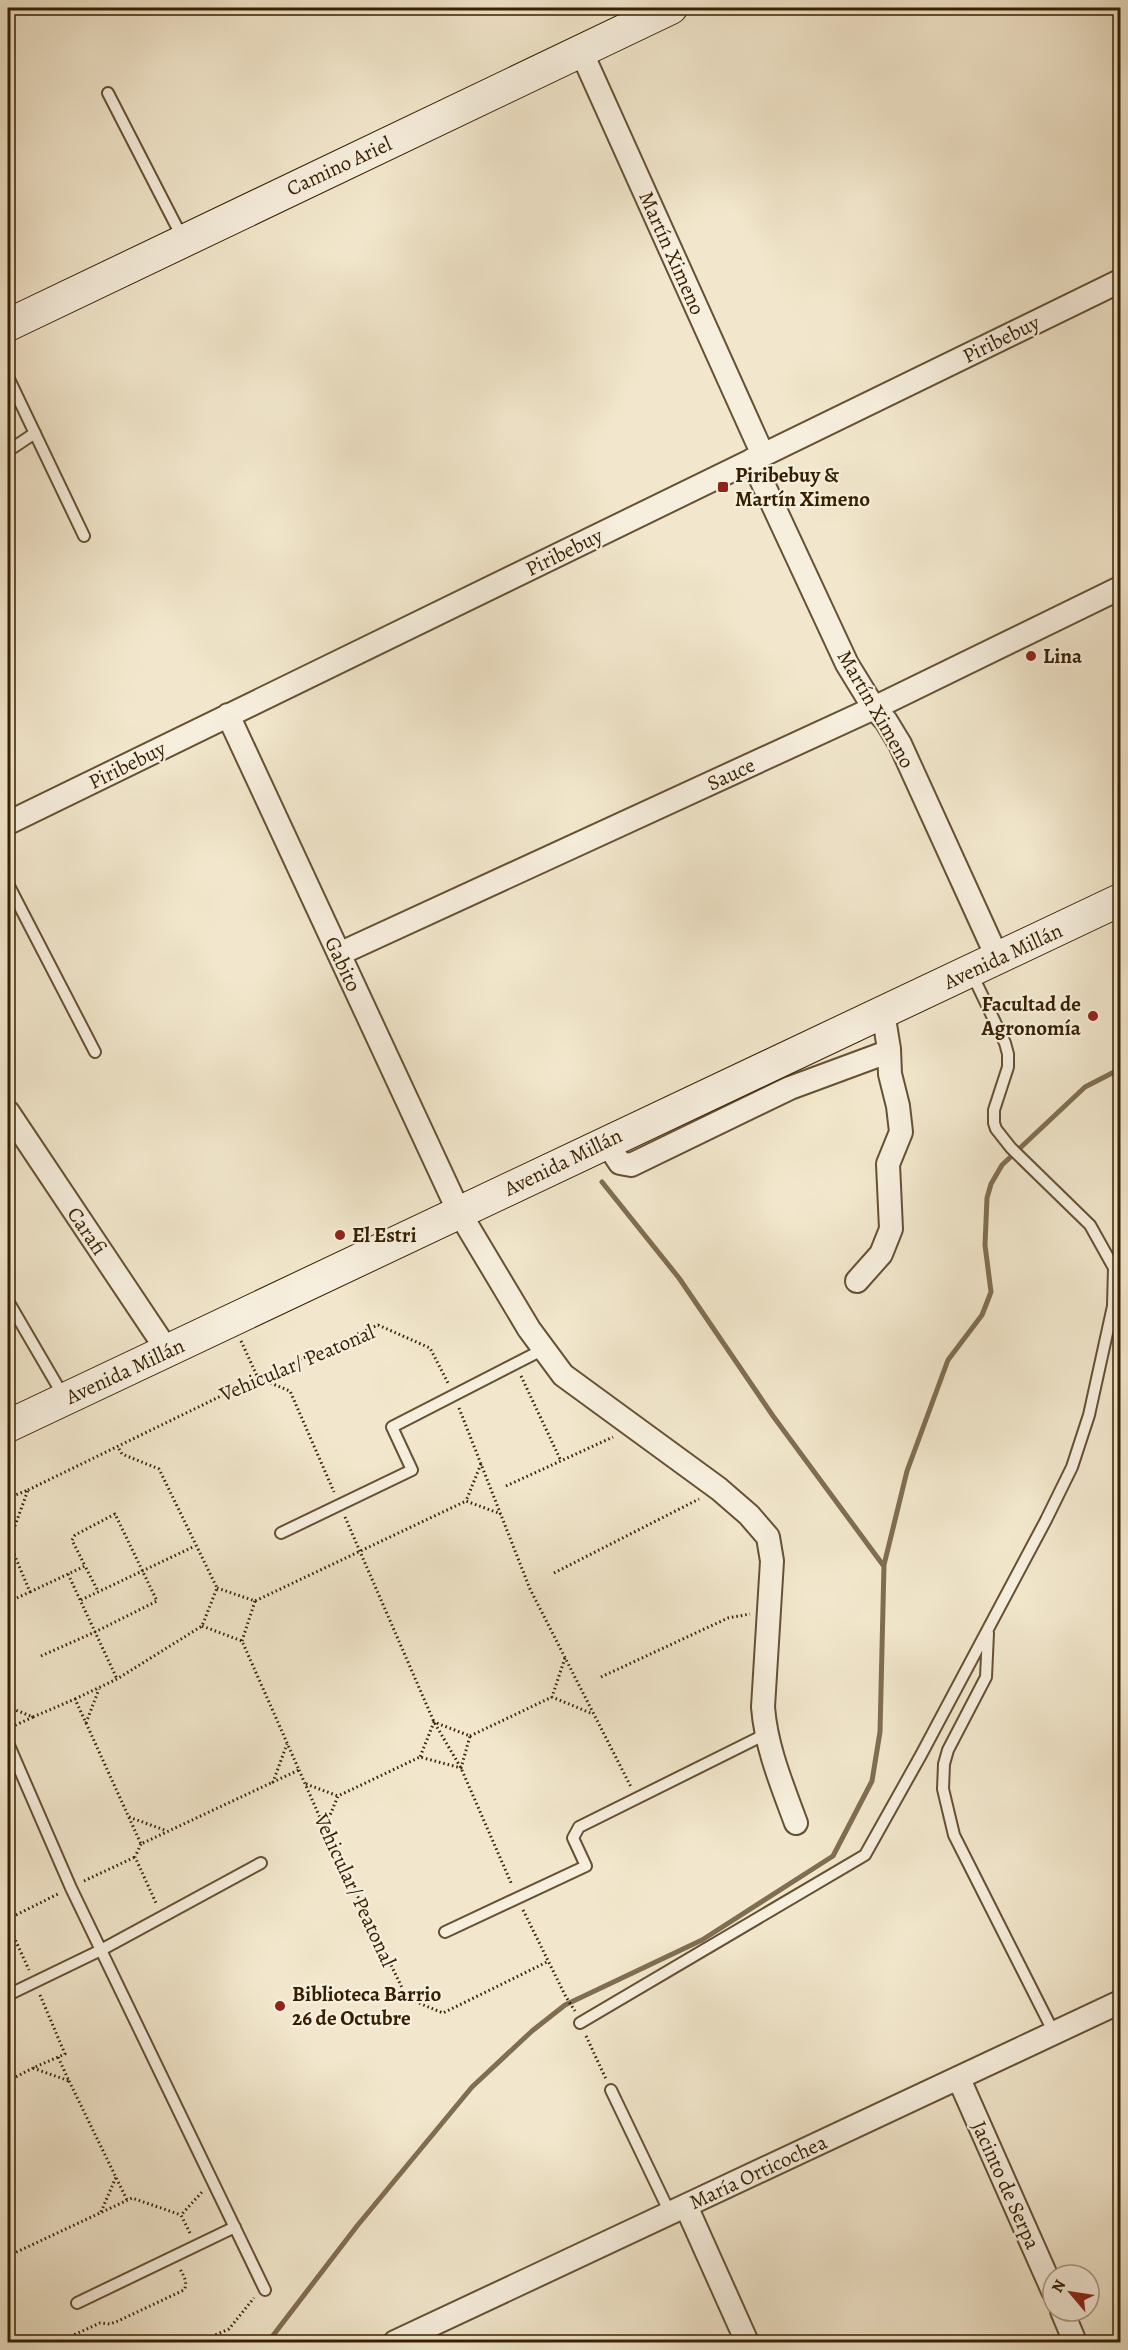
<svg xmlns="http://www.w3.org/2000/svg" width="1128" height="2350" font-family="Alegreya,serif">
<rect width="100%" height="100%" fill="#f2e7cc"/>
<filter id="stains"><feTurbulence type="fractalNoise" baseFrequency=".00333" numOctaves="4"/><feColorMatrix values="0 0 0 0 .2 0 0 0 0 .09 0 0 0 0 .02 0 0 0 .5 -.17"/></filter>
<radialGradient id="worn" r=".72"><stop offset=".6" stop-color="#630" stop-opacity="0"/><stop offset="1" stop-color="#630" stop-opacity=".3"/></radialGradient>
<g fill="none" stroke-linecap="round" stroke-linejoin="round">
<!-- stream -->
<path stroke="#806e51" stroke-width="5" d="M602 1182 679 1278 773 1416 883 1565
M268 2342 357 2226 472 2087 532 2031 565 2005 702 1940 833 1856 872 1781 880 1732 884 1565 907 1471 948 1360 982 1315 991 1292 985 1245 987 1198 991 1184 1002 1165 1085 1087 1120 1069"/>
<defs>
<path id="lane" d="M108 93 182 237
M8 377 84 536
M8 451 35 433
M8 884 95 1052
M8 1301 64 1397
M281 1533 412 1470 392 1427 544 1349
M988 1633 986 1677 948 1750 944 1764 943 1789 954 1835 1054 2033
M8 1743 71 1888 265 2290
M445 1932 586 1866 573 1838 579 1827 766 1734
M8 1995 101 1950 261 1863
M580 2023 865 1855 921 1755 1046 1520 1072 1467 1089 1415 1113 1306 1114 1268 1090 1225 1011 1148 996 1129 994 1123V1110L1008 1067V1054L1005 1043 972 974
M611 2090 670 2213
M77 2303 235 2227"/>
<path id="street" d="M581 51 763 455
M752 460 847 664 874 708 886 721 900 744 998 959
M228 715 459 1212 529 1329 563 1375 719 1489 749 1515 768 1537 772 1561 763 1707C766 1747 782 1785 796 1823
M8 823 1120 281
M339 954 874 708 1120 588
M8 1112 167 1350
M606 1142 620 1163 631 1165 790 1088 882 1054 889 1049
M857 1281 881 1254 891 1229 888 1164 901 1132 898 1106 890 1074 889 1049 883 1012
M959 2079 1053 2291
M686 2206 747 2342
M1062 2311 1075 2342
M395 2342 1120 2002"/>
<path id="secondary" d="M8 325 671 8
M8 1426 1120 900"/>
</defs>
<!-- lane casing -->
<use href="#lane" stroke="#655133" stroke-width="14"/>
<!-- street casing -->
<use href="#street" stroke="#655133" stroke-width="26"/>
<!-- secondary casing -->
<use href="#secondary" stroke="#361f00" stroke-width="34"/>
<!-- path -->
<path stroke="#361f00" stroke-width="3" stroke-dasharray="1.5 3" stroke-linecap="butt" d="M241 1341 258 1378 290 1391 334 1492
M521 1376 561 1461
M459 1408 530 1589 631 1787
M481 1464 466 1501 501 1514
M506 1486 613 1437
M28 1490 258 1378 378 1325 430 1348 448 1383
M8 1498 28 1490 9 1542 30 1592 8 1602
M345 1517 434 1722 461 1768 512 1885
M554 1573 699 1499
M68 1574 117 1679
M217 1588 255 1601 466 1501
M30 1592 85 1566 98 1591
M81 1600 195 1546
M202 1626 242 1641 299 1770 273 1782 287 1744
M242 1641 255 1601
M41 1656 95 1632 157 1601 115 1514 75 1535 72 1540 85 1566
M565 1658 552 1697 593 1714
M601 1677 728 1618 750 1614
M75 1699 117 1679 202 1626 217 1588 159 1469 122 1454 118 1447
M8 1707 33 1717 9 1728
M33 1717 75 1699 86 1723 99 1689
M86 1723 141 1844 273 1782
M470 1736 552 1697
M299 1770 325 1829 407 1998 443 2013 549 1961
M306 1784 338 1796
M129 1817 167 1831
M325 1827 338 1796 420 1757 461 1768 470 1736 434 1722 420 1757
M141 1844 135 1857 156 1903
M84 1881 135 1857
M523 1910 566 1997 575 2011
M8 1919 60 1893
M8 1924 29 1970
M40 1995 65 2054 33 2068 69 2081 58 2057
M586 2036 606 2079
M8 2081 33 2068
M69 2081 127 2200
M101 2212 116 2177
M190 2233 181 2215 203 2191
M8 2256 132 2198 181 2215
M58 2342 100 2323 110 2324 118 2321 184 2290C188 2283 184 2276 180 2269
M199 2342 229 2329 254 2298"/>
<!-- lane -->
<use href="#lane" stroke="#f7efde" stroke-width="10"/>
<!-- street -->
<use href="#street" stroke="#f7efde" stroke-width="22"/>
<!-- secondary -->
<use href="#secondary" stroke="#f7efde" stroke-width="32"/>
</g>
<!-- markers -->
<g fill="#8f2418" stroke="#f7efde" stroke-width="2">
<rect x="717" y="481" width="12" height="12" rx="3"/>
<circle cx="1031" cy="656" r="6"/>
<circle cx="1093" cy="1016" r="6"/>
<circle cx="340" cy="1235" r="6"/>
<circle cx="280" cy="2006" r="6"/>
</g>
<g text-anchor="middle" stroke-width="4.5" stroke-linejoin="round" paint-order="stroke">
<!-- street labels -->
<g font-size="21" fill="#361f00" stroke="#f7efde">
<text transform="translate(339 166) rotate(-25)" y="7">Camino Ariel</text>
<text transform="translate(672 253) rotate(66)" y="7">Martín Ximeno</text>
<text transform="translate(1001 339) rotate(-26)" y="7">Piribebuy</text>
<text transform="translate(564 552) rotate(-26)" y="7">Piribebuy</text>
<text transform="translate(876 709) rotate(60)" y="7">Martín Ximeno</text>
<text transform="translate(127 765) rotate(-26)" y="7">Piribebuy</text>
<text transform="translate(731 774) rotate(-25)" y="7">Sauce</text>
<text transform="translate(1003 956) rotate(-25)" y="7">Avenida Millán</text>
<text transform="translate(343 964) rotate(65)" y="7">Gabito</text>
<text transform="translate(563 1162) rotate(-26)" y="7">Avenida Millán</text>
<text transform="translate(87 1231) rotate(56)" y="7">Carafi</text>
<text transform="translate(297 1363) rotate(-23)" y="7">Vehicular/ Peatonal</text>
<text transform="translate(125 1371) rotate(-25)" y="7">Avenida Millán</text>
<text transform="translate(355 1890) rotate(65)" y="7">Vehicular/ Peatonal</text>
<text transform="translate(758 2172) rotate(-25)" y="7">María Orticochea</text>
<text transform="translate(1006 2185) rotate(66)" y="7">Jacinto de Serpa</text>
</g>
<!-- poi labels -->
<g font-size="21" font-weight="bold" fill="#361f00" stroke="#f7efde" text-anchor="start">
<text x="735" y="482">Piribebuy &amp;<tspan x="735" dy="24">Martín Ximeno</tspan></text>
<text x="1043" y="663">Lina</text>
<text x="1081" y="1011" text-anchor="end">Facultad de<tspan x="1081" dy="24">Agronomía</tspan></text>
<text x="352" y="1242">El Estri</text>
<text x="292" y="2001">Biblioteca Barrio<tspan x="292" dy="24">26 de Octubre</tspan></text>
</g>
</g>
<!-- margin -->
<rect width="1128" height="2350" fill="none" stroke="#f2e7cc" stroke-width="30"/>
<rect x="9" y="9" width="1110" height="2332" fill="none" stroke="#361f00" stroke-width="3"/>
<rect x="15" y="15" width="1098" height="2320" fill="none" stroke="#361f00" stroke-width="1.5"/>
<!-- north arrow -->
<g transform="translate(1071 2293) rotate(299)"><circle r="28" fill="#f7efde" stroke="#aa9c85" stroke-width="1.5"/>
<path d="M0-4.5L10 22L0 15L-10 22Z" fill="#8f2418"/>
<text y="-9" font-size="16" font-weight="bold" text-anchor="middle" fill="#361f00">N</text>
</g>
<rect width="100%" height="100%" filter="url(#stains)"/>
<rect width="100%" height="100%" fill="url(#worn)"/>
</svg>
